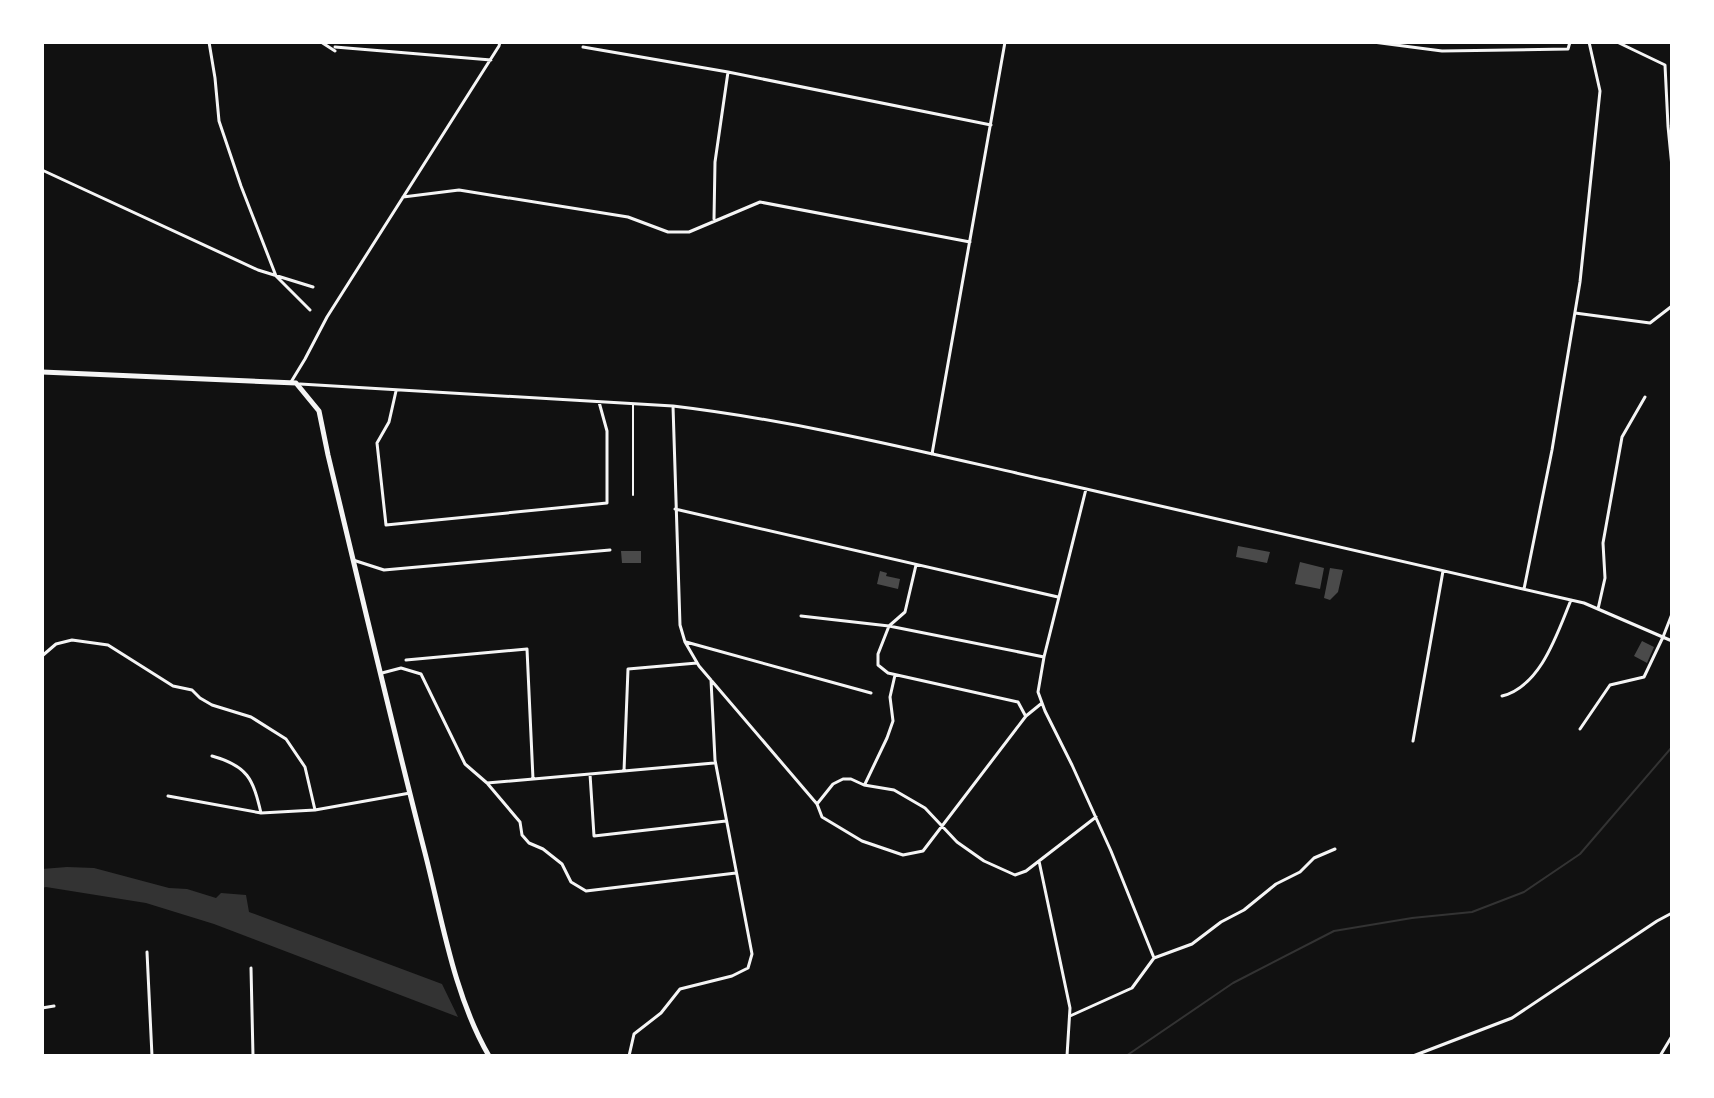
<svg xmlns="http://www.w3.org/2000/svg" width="1714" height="1098" font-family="Mulish,sans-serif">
<rect width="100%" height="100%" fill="#111"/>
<!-- water -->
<path fill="#333" d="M67 867 94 868 169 888 187 889 216 898 221 893 246 895 249 912 442 984 458 1017 214 924 146 903 46 887 42 888V869Z"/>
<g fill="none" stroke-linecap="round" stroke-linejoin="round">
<!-- stream -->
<path stroke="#333" stroke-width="2" d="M1126 1056 1233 983 1334 931 1412 918 1472 912 1524 892 1580 854 1672 747"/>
</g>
<!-- building -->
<path fill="#4a4a4a" d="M1238 546 1270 552 1267 563 1236 557Z
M621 551H641V563H622Z
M1300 562 1324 568 1320 589 1295 584Z
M1330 568 1343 570 1338 592 1330 600 1324 598Z
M880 571 887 573 886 576 900 579 898 589 877 584Z
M1642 641 1654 647 1647 663 1634 656Z"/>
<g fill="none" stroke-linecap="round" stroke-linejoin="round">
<!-- pedestrian -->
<path stroke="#f5f5f5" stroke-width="2" d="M633 495V405"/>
<!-- minor -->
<path stroke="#f5f5f5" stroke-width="3" d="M209 42 215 78 219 121 241 186 276 276 310 310
M321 42 335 51
M1373 42 1442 51 1568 49 1570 42
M1617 42 1665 65 1668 126 1672 167
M335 47 491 60
M583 47 728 72 991 125
M42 170 258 270 313 287
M403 197 459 190 628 217 668 232H689L760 202 970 242
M714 219 715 162 728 72
M1575 313 1650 323 1672 306
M291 382 305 359 327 317 499 46 500 42
M300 384 673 406C799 421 923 452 1047 480 1226 521 1405 562 1584 603L1672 641
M396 391 389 422 377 443 386 525 607 503V431L599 402
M673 406 680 625 685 642 699 666 817 804 822 817 862 841 903 855 923 851 1026 716 1042 703
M932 454 1005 42
M1086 489 1044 657 1038 692 1045 711 1072 765 1111 851 1154 958
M675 509 1058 597
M353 560 384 570 610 550
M916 565 905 612 889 626 878 654V665L888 673 1018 702 1025 715
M1524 589 1552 450 1580 282 1600 91 1589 42
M1598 609 1605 578 1603 543 1622 437 1645 397
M801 616 889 626 1044 657
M686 642 871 693
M42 656 56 644 72 640 108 645 173 686 192 690 200 698 212 705 251 717 286 739 305 767 315 810
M406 660 527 649 533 779
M382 673 401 668 421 674 465 764 487 783 520 822 522 835 529 843 543 849 562 864 571 882 586 891 736 873
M1502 696C1541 686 1557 634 1571 600
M1580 729 1610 685 1644 677 1663 637 1672 614
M1413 741 1443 571
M212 756C248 766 253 779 261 813
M624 771 628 669 697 663
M590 774 594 836 726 821
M487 783 714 763
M865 784 887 738 893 721 890 697 895 675
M168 796 261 813 315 810 410 793
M817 804 833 784 843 779H851L864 785 894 790 925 808 957 842 984 861 1015 875 1026 871 1096 817
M1039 861 1070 1008 1067 1056
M147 952 152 1056
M251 968 253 1056
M42 1008 54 1006
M1070 1016 1132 988 1154 958 1192 944 1221 922 1244 910 1276 884 1300 872 1314 858 1335 849
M629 1056 634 1034 661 1013 680 989 732 976 748 968 752 954 715 760 711 680
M1413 1056 1512 1018 1657 921 1672 913
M1660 1056 1672 1036"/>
<!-- primary -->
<path stroke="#f5f5f5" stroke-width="5" d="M42 372 296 383 319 411 328 455C360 588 391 721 425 853 442 919 454 996 489 1056"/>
</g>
<!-- border -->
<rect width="1714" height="1098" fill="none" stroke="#ffffff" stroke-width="88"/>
</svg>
